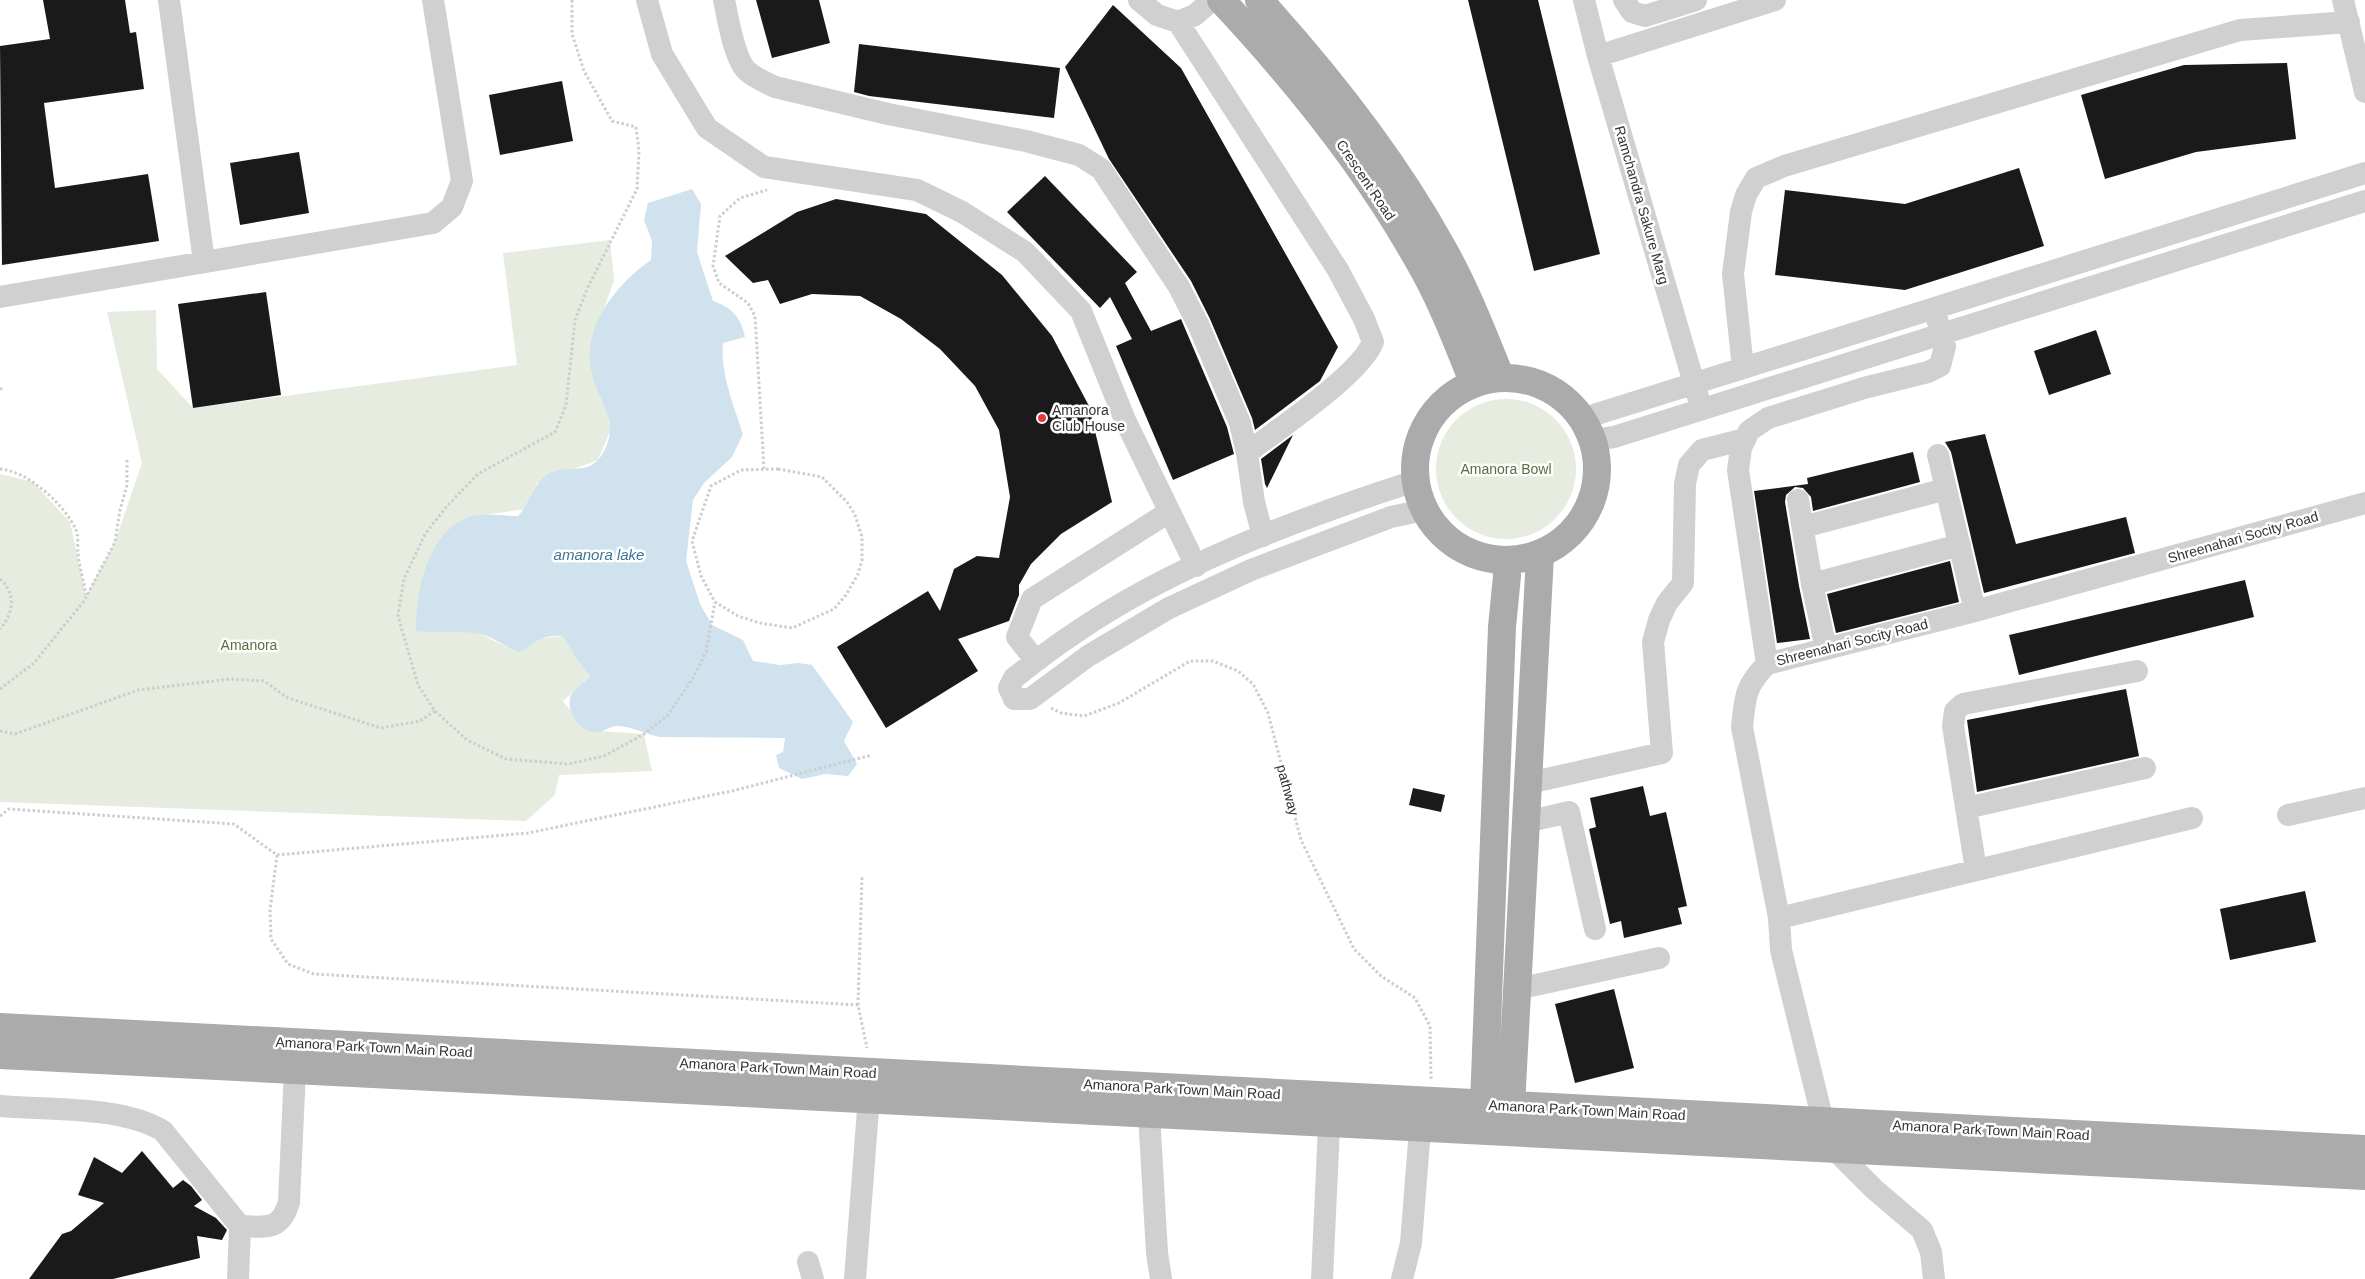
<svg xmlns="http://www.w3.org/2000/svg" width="2365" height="1279" font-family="Helvetica,sans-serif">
<rect width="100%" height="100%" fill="#fff"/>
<!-- green -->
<path fill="#e6ecdf" d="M610 240 614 280 600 320 592 374 607 411 610 431 598 460 537 483 525 509 465 518 478 633 519 653 538 639 563 636 590 676 563 701 586 730 644 734 652 771 559 775 555 795 526 821 0 802V474L33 482 70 522 86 596 115 542 142 463 107 312 156 310 157 369 193 408 517 365 503 253Z
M1436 469a70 70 0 1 1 140 0a70 70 0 1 1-140 0Z"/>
<!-- water -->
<path fill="#cfe2ee" d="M692 189 701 204 697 252 713 301C733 308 741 318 745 337L723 343C720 373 734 406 743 434L732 457 704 483 693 500 686 561 700 604 712 625 743 640 753 661 780 665 798 663 812 665 853 722 844 741 857 764 848 776 826 774 802 779 779 768 776 755 783 752 785 738 660 737C646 734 633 727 619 726 611 725 604 732 596 732 579 732 565 711 571 695 574 689 585 682 590 676L577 659 563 636C544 634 534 642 519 653 505 647 494 637 480 634 465 630 433 633 416 631 416 593 426 537 464 519 477 512 503 516 518 516 531 503 533 480 552 472 574 464 592 478 606 447 618 420 598 399 592 374 580 329 616 284 651 260L652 241 644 220 648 203Z"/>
<!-- building -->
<path fill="#1a1a1a" d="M43 0H125L130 33 136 32 144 89 44 103 55 188 148 174 159 241 2 265 0 46 50 39Z
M756 0H819L830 43 772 58Z
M1468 0H1538L1600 254 1534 271Z
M1113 5 1181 68 1338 347 1320 381 1255 430 1252 418 1210 319 1191 281 1109 159 1065 67Z
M859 44 1060 68 1054 118 869 96 854 92Z
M2287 63 2296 139 2196 152 2105 179 2081 95 2184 65Z
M562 81 573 141 500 155 489 95Z
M299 152 309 213 240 225 230 163Z
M2019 168 2044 246 1905 290 1775 275 1785 190 1905 204Z
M1045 176 1137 272 1125 283 1151 331 1181 319 1227 427 1234 454 1173 480 1116 346 1132 339 1110 297 1100 308 1007 212Z
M836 199 926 214 1002 275 1052 336 1089 406 1112 502 1061 534 1031 564 1019 585V595L1009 621 958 639 978 671 886 728 837 647 928 591 940 611 954 569 977 556 999 558 1010 497 999 430 975 386 940 349 901 319 860 296 812 294 780 304 768 280 753 283 725 256 797 212Z
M266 292 281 395 193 408 178 304Z
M2096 330 2111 374 2049 395 2034 351Z
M1985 434 2016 544 2126 517 2135 553 1984 593 1951 452 1945 442Z
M1293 435 1267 488 1265 484 1261 459Z
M1913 452 1920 482 1813 511 1811 497 1803 488 1795 487 1786 495 1785 502 1799 586 1810 639 1777 643 1754 491 1808 484 1807 478Z
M1950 561 1959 602 1836 633 1827 594Z
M2245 580 2254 617 2019 675 2009 635Z
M2126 689 2139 756 1977 792 1967 720Z
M1643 786 1650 816 1666 812 1687 906 1678 908 1682 924 1624 938 1621 921 1610 924 1589 829 1596 827 1590 798Z
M1413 788 1445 795 1441 812 1409 805Z
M2305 891 2316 942 2230 960 2220 909Z
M1614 989 1634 1068 1575 1083 1555 1004Z
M142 1151 173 1188 183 1180 191 1186 202 1200 194 1206 216 1218 227 1230 222 1240 197 1236 200 1258 113 1279H29L62 1234 71 1231 104 1203 78 1195 94 1157 122 1173Z"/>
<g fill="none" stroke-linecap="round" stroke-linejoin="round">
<!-- path -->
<path stroke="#cdcdcd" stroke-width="3" stroke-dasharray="2.5 2.5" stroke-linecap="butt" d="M572 0V34L584 71 612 121 636 127 639 151 637 189 587 289 575 320 566 405 555 432 478 474 447 506 425 534 404 579 398 616 418 685 435 711 467 740 506 759 568 764 604 756 644 734 668 715 693 678 706 652 715 602
M0 389 4 388
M0 469C28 471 65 505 76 530 79 536 77 546 78 553 79 567 84 581 86 595
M764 469 755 316 748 303 719 283 713 266 720 216 740 198 767 190
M778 469 822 477 847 502 855 515 862 537V560L858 574 846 595 834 609 792 628 760 623 738 616 715 602 701 576 692 541 711 486 741 470Z
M0 579C17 593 13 615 0 629
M0 689 34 663 84 601 115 542 120 510 127 485V459
M1051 708 1061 713 1084 716 1119 703 1190 661H1213L1238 671 1253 684 1268 713 1301 840 1354 949 1381 976 1415 998 1430 1026 1431 1079
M0 731 15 734 138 690 230 679 264 681 288 698 381 728 420 721 435 711
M0 816 9 809 234 824 277 855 270 910 271 939 288 964 314 974 858 1005 867 1048
M277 855 528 833 732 791 872 755
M858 1005 862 876"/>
<!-- minor -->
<path stroke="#d0d0d0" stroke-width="22" d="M169 0 204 262
M647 0 662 54 707 128 764 167 917 190 962 212 1025 252 1081 311 1125 420 1196 566
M724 0C728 18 734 59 747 71 755 78 765 82 775 87L888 114 1026 141 1079 155 1101 169 1179 287 1198 324 1240 423 1247 453 1254 502 1263 536
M1139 0 1157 15 1178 22 1195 15 1212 0
M1584 0 1598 56 1698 397
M1624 0 1632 12 1645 16 1696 0
M2343 0 2365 92
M1178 22 1338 270 1364 319 1373 342C1360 375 1278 429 1247 453
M1598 56 1775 0
M0 297 433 223 452 207 462 181 433 0
M1743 368 1733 274 1741 212 1746 195 1756 178 1784 166 2240 30 2349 22
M1581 419 2365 173
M1592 440 1614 437 2365 201
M1938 455 1975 611
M1415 481C1300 518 1171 566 1072 635 1052 648 1033 663 1014 678L1009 688 1014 699H1030L1088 656 1169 608 1251 570 1391 517 1424 510
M1798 500 1812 584
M1803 527 1946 489
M1826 649 1812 584 1960 545
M1036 661 1017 637 1032 599 1169 512
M1767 664 1738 470 1741 448 1749 431 1768 418 1864 388 1928 372 1940 366 1945 346 1937 319
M1529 783 1662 753 1653 642 1659 620 1667 603 1683 583 1685 484 1689 465 1702 450 1745 439
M1966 808 2145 768
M2288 815 2365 798
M1526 822 1569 812 1595 929
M1976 870 1953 726 1955 711 1963 704 2137 671
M1779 918 2192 818
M1517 989 1659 958
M0 1106C48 1110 123 1106 163 1131L240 1226 238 1279
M1149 1114 1157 1253 1161 1279
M240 1226C266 1227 281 1231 289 1202L295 1070
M808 1262 813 1279
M855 1279 870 1083
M1322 1279 1330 1105
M1402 1279 1411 1243 1420 1129
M1934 1279 1931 1252 1922 1230 1874 1189 1835 1150 1823 1121 1781 950 1779 918 1742 727C1745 697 1745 686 1767 664L1975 611 2365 503"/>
<!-- major -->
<path stroke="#ababab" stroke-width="28" d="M1221 0C1295 79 1365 165 1418 260 1441 299 1457 342 1474 384
M1259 0C1327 75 1393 158 1442 247 1466 289 1483 334 1501 378
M1415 469a91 91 0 1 1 182 0a91 91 0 1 1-182 0Z
M0 1027 2365 1149
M0 1055 2365 1176
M1484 1105 1502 627 1507 576 1506 561
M1511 1106 1540 555"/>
</g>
<!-- markers -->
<circle fill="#e63946" stroke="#fff" stroke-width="2" cx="1042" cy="418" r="5"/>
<g text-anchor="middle" stroke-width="5" stroke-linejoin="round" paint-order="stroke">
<!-- street labels -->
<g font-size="14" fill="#333" stroke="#fff">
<text transform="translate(1366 180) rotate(56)" y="5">Crescent Road</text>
<text transform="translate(1642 205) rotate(74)" y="5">Ramchandra Sakure Marg</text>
<text transform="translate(2243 537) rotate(-16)" y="5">Shreenahari Socity Road</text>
<text transform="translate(1852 642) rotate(-14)" y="5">Shreenahari Socity Road</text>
<text transform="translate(1288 790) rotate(75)" y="5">pathway</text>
<text transform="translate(374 1047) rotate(3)" y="5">Amanora Park Town Main Road</text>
<text transform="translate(778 1068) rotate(3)" y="5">Amanora Park Town Main Road</text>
<text transform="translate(1182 1089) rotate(3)" y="5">Amanora Park Town Main Road</text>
<text transform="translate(1587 1110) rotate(3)" y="5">Amanora Park Town Main Road</text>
<text transform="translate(1991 1130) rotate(3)" y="5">Amanora Park Town Main Road</text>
</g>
<!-- poi labels -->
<g font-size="14" fill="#333" stroke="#fff" text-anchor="start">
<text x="1052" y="415">Amanora<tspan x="1052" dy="16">Club House</tspan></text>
</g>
<!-- park labels -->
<g font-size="14" fill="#56703f" stroke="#fff">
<text x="1506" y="474">Amanora Bowl</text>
<text x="249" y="650">Amanora</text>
</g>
<!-- water labels -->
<g font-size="15" font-style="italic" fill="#3f7597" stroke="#fff">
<text x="599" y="560">amanora lake</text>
</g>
</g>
</svg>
